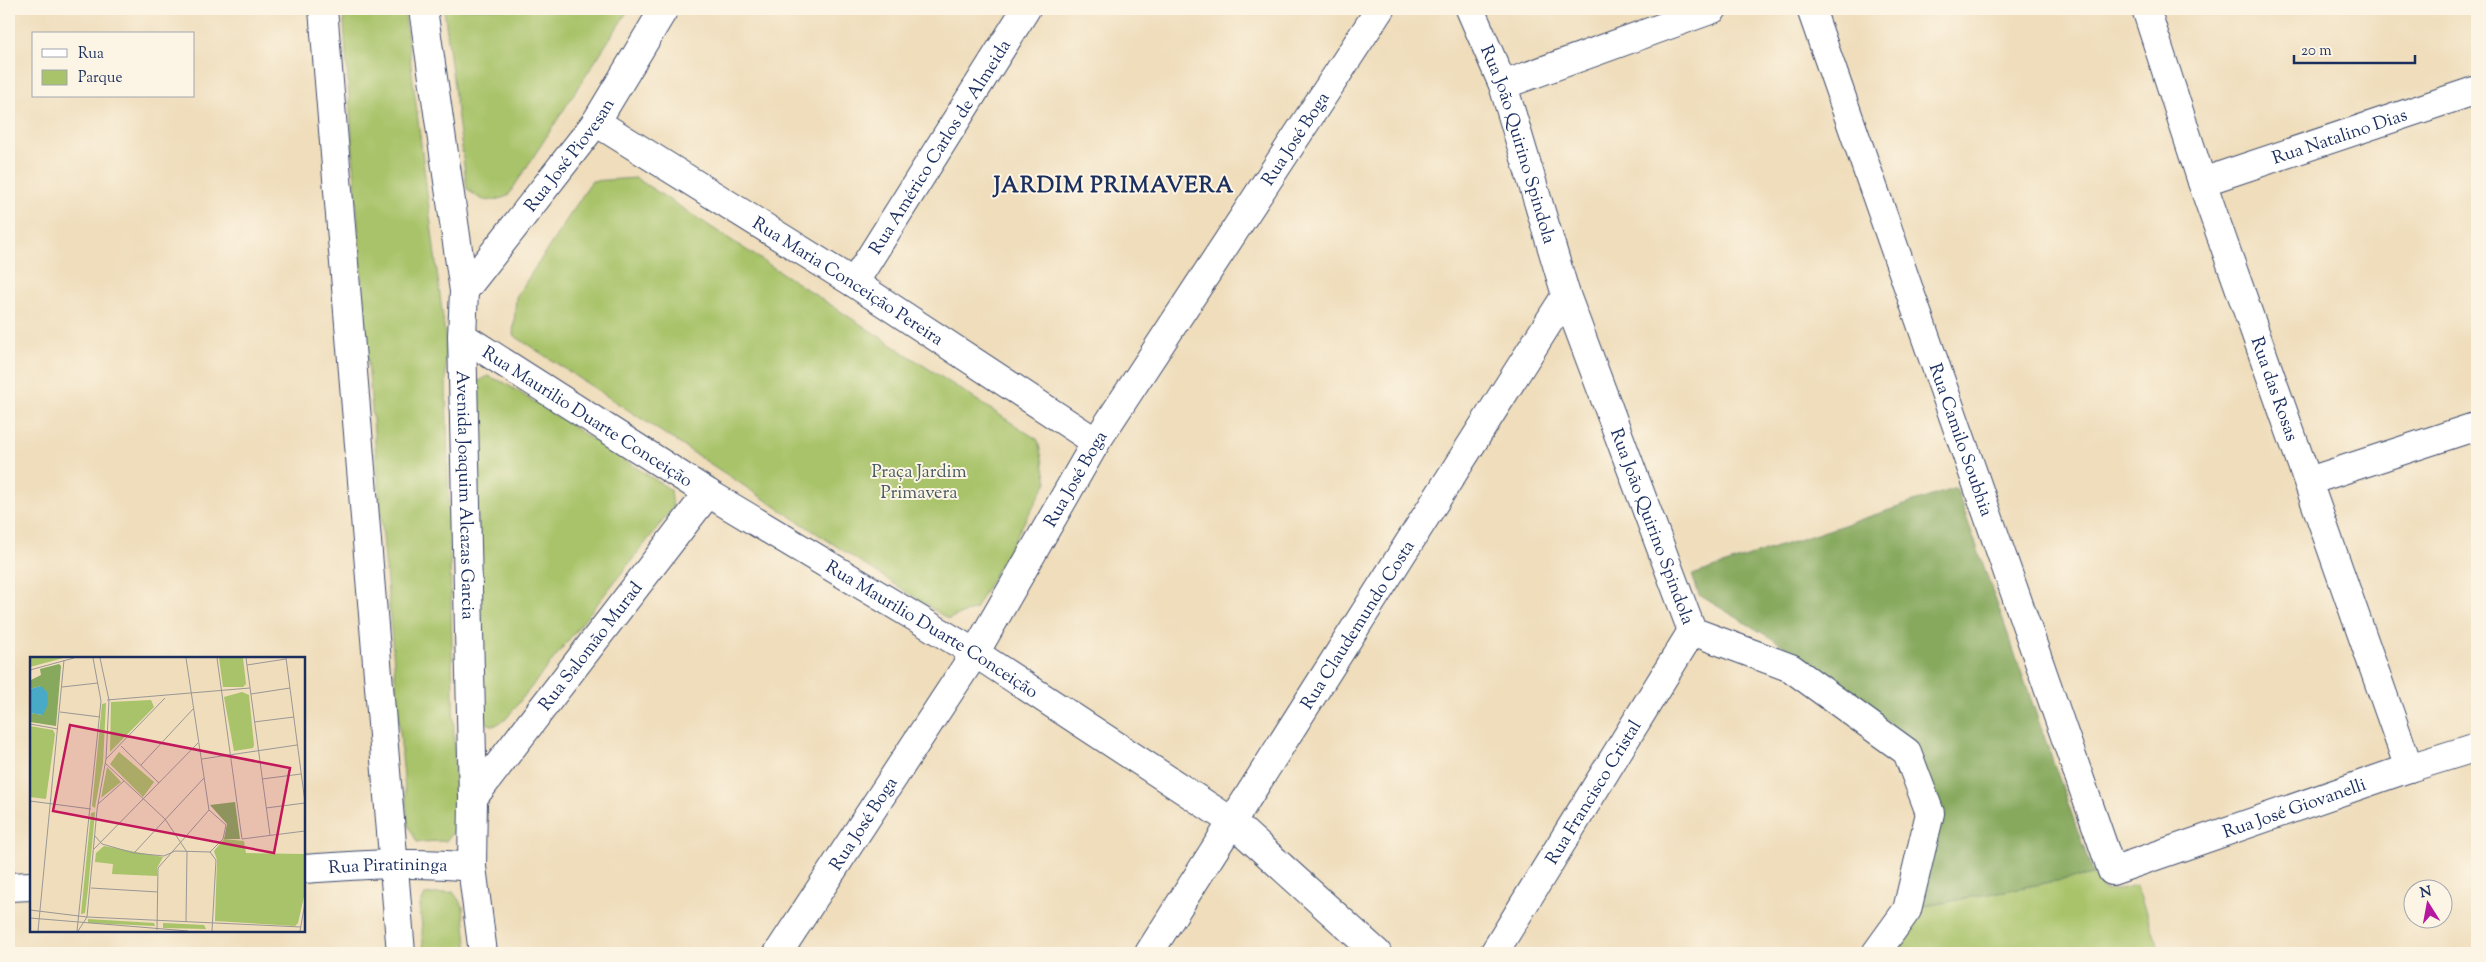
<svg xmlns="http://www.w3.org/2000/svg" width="2486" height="962" font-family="'Sorts Mill Goudy',serif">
<rect width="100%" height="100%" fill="#fcf5e5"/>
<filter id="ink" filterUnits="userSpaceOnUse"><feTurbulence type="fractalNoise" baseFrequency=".02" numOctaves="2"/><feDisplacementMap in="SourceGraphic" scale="10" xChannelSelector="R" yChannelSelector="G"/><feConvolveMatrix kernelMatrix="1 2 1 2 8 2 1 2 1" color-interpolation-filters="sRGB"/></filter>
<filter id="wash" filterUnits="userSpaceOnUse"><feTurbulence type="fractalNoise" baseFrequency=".0096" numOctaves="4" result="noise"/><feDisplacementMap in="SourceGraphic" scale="20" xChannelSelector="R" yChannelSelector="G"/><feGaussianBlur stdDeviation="1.12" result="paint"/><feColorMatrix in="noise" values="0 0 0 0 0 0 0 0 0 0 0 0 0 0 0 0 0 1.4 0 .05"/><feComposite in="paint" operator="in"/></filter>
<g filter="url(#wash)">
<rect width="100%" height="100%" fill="#efddbb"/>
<!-- green -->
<path fill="#a8c369" stroke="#627964" d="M343 9H404L445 335 456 828 446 841 417 842 408 825 366 339Z
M444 9H629L508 196C488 203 484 203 467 189Z
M636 178 1038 440 1047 482 975 609 948 619 513 335 516 297 592 181Z
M488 376 505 383 671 490 673 508 506 719 494 726 487 723 484 714 474 394 477 382Z
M2093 874 2104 890H2116L2136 885 2161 953H1892L1920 907Z
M453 892 463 906 468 953H424L420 905 425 895Z"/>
<!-- forest -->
<path fill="#86a95d" stroke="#506c5e" d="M1956 488 2093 874 1920 907 1915 743 1799 655 1699 595 1692 575Z"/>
</g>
<g filter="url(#ink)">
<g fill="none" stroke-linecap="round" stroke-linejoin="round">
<defs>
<g id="minor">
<path d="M323 9 401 953"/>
<path id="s1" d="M423 9 464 291 462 336 473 798 472 867 483 953"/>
<path id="s2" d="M1470 9 1503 85 1566 295 1692 631 1791 668 1907 752 1930 813 1907 910 1876 953"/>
<path id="s3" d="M1811 9 2112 871 2409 768 2477 747"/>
<path id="s4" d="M2146 9 2202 182 2409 768"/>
<path d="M1503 85 1713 9"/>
<path id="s5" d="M596 122 854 283 1096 442"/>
<path id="s6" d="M2202 182 2477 90"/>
<path id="s7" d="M854 283 1026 9"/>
<path id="s8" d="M464 291 596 122 664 9"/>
<path id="s9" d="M462 336 708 493 975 653 1231 821 1377 953"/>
<path d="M2309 481 2477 426"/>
<path id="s10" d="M473 798 708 493"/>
<path id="s11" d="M304 869C360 865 416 861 472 867"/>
<path d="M9 887 31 886"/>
<path id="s12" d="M778 953 975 653 1096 442 1380 9"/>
<path id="s13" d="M1149 953 1566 295"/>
<path id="s14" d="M1494 953 1692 631"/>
</g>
</defs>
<!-- minor casing -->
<use href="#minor" stroke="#3b496c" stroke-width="30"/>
<!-- minor -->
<use href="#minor" stroke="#fff" stroke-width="28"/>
</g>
</g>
<g text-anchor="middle" stroke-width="4" stroke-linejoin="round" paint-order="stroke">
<!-- street labels -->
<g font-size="18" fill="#1b2f5e" stroke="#fcf5e5">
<text dy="6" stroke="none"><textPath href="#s6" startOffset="145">Rua Natalino Dias</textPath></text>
<text dy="6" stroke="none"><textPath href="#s12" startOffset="965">Rua José Boga</textPath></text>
<text dy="6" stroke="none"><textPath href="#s2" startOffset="144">Rua João Quirino Spindola</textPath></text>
<text dy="6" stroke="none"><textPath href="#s7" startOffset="161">Rua Américo Carlos de Almeida</textPath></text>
<text dy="6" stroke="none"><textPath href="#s8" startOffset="172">Rua José Piovesan</textPath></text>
<text dy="6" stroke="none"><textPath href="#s5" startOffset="298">Rua Maria Conceição Pereira</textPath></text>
<text dy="6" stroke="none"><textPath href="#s4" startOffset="401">Rua das Rosas</textPath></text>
<text dy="6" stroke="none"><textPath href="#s9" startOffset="149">Rua Maurilio Duarte Conceição</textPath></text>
<text dy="6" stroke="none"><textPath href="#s3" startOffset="456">Rua Camilo Soubhia</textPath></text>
<text dy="6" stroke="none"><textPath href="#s12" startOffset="560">Rua José Boga</textPath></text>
<text dy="6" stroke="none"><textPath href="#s1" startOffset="489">Avenida Joaquim Alcazas Garcia</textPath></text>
<text dy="6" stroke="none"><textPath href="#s2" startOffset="549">Rua João Quirino Spindola</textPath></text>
<text dy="6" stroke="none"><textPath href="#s13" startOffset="389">Rua Claudemundo Costa</textPath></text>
<text dy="6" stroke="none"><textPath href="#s9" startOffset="554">Rua Maurilio Duarte Conceição</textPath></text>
<text dy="6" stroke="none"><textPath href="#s10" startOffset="192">Rua Salomão Murad</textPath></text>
<text dy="6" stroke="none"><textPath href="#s14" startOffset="189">Rua Francisco Cristal</textPath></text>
<text dy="6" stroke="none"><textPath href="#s3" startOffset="1106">Rua José Giovanelli</textPath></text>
<text dy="6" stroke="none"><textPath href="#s12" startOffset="155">Rua José Boga</textPath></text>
<text dy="6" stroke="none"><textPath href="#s11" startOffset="84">Rua Piratininga</textPath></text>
</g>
<!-- park labels -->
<g font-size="18" fill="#455b61" stroke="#fcf5e5">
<text x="919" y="477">Praça Jardim<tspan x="919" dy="21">Primavera</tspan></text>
</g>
<!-- district labels -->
<g font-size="22" font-weight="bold" letter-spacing="1" fill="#1b2f5e" stroke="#fcf5e5">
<text x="1114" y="192">JARDIM PRIMAVERA</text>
</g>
</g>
<!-- overview -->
<g transform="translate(30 657)">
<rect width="275" height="275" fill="#efddbb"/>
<path d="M0 1H33L0 10ZM189 1H213L216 27 213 30H193ZM212 35 219 38 224 88 223 91 204 94 194 40ZM121 43 124 50 80 95 81 45ZM76 46 73 106 65 151 62 149 72 47ZM0 69 23 73 25 77 16 142 0 140ZM89 95 124 125 113 140 80 107ZM77 110 91 125 71 141ZM65 155 58 232 55 256 51 257 61 156ZM194 182 214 184 216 196 275 197V235L268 266 265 269 185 264 187 203 184 194ZM74 189 133 200 127 211V219L82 217 83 207 65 205 66 196ZM58 262 124 266 125 269 58 266ZM133 266 174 268 176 272 133 271Z" fill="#a8c369"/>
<path d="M29 7 31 9 26 69 0 65V56L13 58 11 29 0 32 1 23 11 18 10 12ZM205 145 210 182H194L197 167 180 148Z" fill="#86a95d"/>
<path d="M11 29 17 35 18 47 13 58 0 56V32Z" fill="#48aac7"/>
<path fill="none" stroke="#9a9796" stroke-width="1" d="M187 1 212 182 275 174M216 1 240 178M256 1 275 145M217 8 256 2M0 13 44 1M32 30 68 26M221 37 260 31M77 43 220 31M30 55 70 60M224 65 264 60M0 67 28 72M91 89 129 126M76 102 135 41M172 102 267 88M75 106 135 162 157 195 156 265M111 108 163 52M232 122 271 117M0 144 61 152M68 147 94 124M236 151 275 146M65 179 72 187 104 196 134 199 145 194 180 195 193 182 196 168 179 153 156 1M64 192 168 86M180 195 186 203 182 274M104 196 174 121M61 231 128 235M0 253 57 260 271 270M0 261 158 274M127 273 128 211 179 153M8 274 34 3M47 274 71 44 63 1M48 274 57 260 67 153 76 102 79 43 70 1M270 274 275 246"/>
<path fill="#c2185b" fill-opacity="0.15" stroke="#c2185b" stroke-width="2.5" d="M40 68 260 111 244 196 23 154Z"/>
<rect width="275" height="275" fill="none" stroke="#1b2f5e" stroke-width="2.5"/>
</g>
<!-- margin -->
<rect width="2486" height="962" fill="none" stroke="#fcf5e5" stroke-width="30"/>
<!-- legend -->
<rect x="32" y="32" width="162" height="65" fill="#fcf5e5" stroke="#a2a6af"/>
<rect x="42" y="49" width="25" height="8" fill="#ffffff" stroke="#a2a6af"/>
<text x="78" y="58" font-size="15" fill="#1b2f5e">Rua</text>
<rect x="42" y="70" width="25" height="15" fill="#a8c369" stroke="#a2a6af"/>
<text x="78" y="82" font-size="15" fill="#1b2f5e">Parque</text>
<!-- north arrow -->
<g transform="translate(2428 904) rotate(349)"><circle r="24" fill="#fcf5e5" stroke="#a2a6af"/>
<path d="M0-4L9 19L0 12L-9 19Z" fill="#b5179e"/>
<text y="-8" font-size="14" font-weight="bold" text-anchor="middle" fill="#1b2f5e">N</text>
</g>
<!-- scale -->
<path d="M2294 55v8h121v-8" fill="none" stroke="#1b2f5e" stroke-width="2.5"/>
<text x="2301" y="55" font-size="15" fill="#1b2f5e" stroke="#fcf5e5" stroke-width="4" paint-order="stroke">20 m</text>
</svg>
